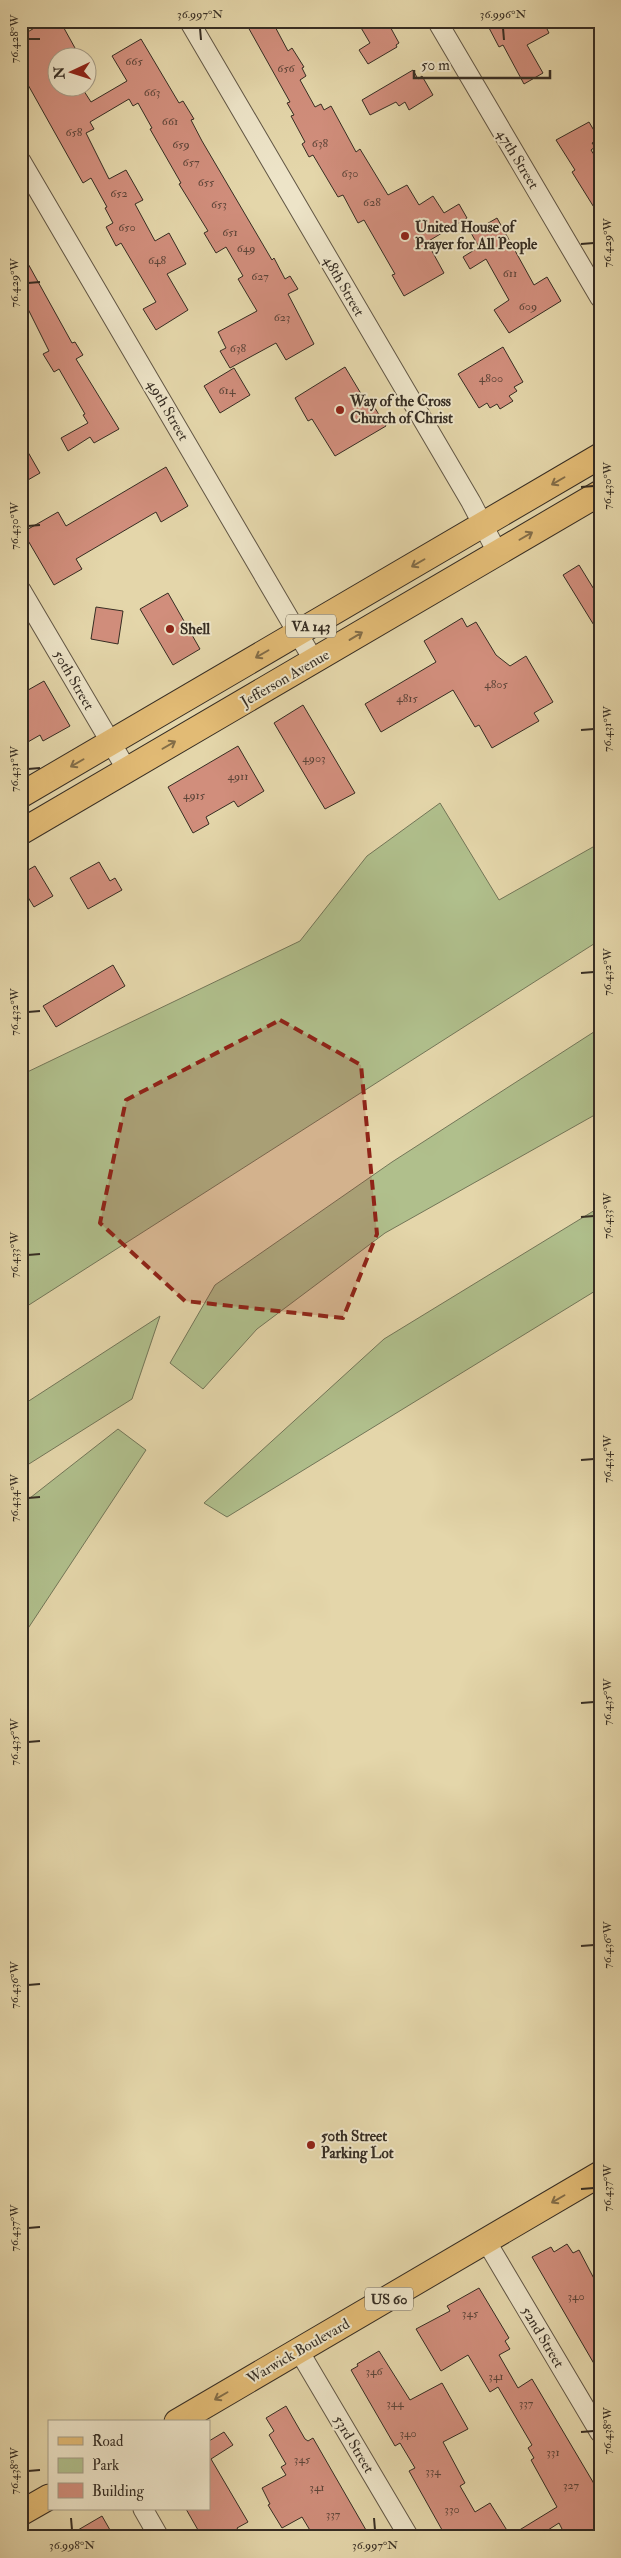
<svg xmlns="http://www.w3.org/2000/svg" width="621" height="2558" font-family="'IM FELL Double Pica',serif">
<rect width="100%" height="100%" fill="#e4d6aa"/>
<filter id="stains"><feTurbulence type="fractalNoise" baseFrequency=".004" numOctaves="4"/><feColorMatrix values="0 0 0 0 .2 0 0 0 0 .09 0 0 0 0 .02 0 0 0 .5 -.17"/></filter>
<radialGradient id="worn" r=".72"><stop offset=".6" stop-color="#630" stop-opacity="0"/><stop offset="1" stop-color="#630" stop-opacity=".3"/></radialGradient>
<!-- green -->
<path fill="#b0bf8c" stroke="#737658" d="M440 803 499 900 600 843V940L21 1310V1075L300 941 367 856Z
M600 1028V1112L385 1233 257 1329 203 1389 170 1363 215 1285 392 1162Z
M600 1207V1288L227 1517 204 1503 384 1339Z
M160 1316 132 1399 21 1469V1406Z
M118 1429 146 1450 21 1639V1505Z"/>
<!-- building -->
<path fill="#d18e7c" stroke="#362d23" d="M46 21H60L75 48 58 58V88H82L91 102 127 81 112 56 141 39 179 103 183 101 194 119 191 120 202 141 272 260 274 258 285 279 290 276 298 289 288 294 314 344 286 360 276 343 230 368 220 351 226 348 218 332 257 311 238 279 243 276 226 247 216 253 204 233 208 231 179 184 181 183 150 129 152 128 138 103 133 106 129 99 90 122 94 129 86 133 109 179 126 170 143 200 135 204 155 241 169 233 186 264 167 274 188 310 156 330 143 309 156 302 121 243 116 246 106 227 113 223 105 208 107 207 91 178 83 183 27 83 21 87V36Z
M256 21H272L288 51 292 48 304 67 302 68 306 76 300 80 315 107 321 104 324 110 331 106 356 152 360 149 388 195 407 185 419 205 433 196 444 213 459 204 467 218 427 242 444 273 404 296 392 275 395 274 364 220 358 223 343 195 338 197 313 155 309 157 302 144 305 142 291 116 294 115 287 103 290 102 248 27Z
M357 21H387L399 43 396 45 397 47 368 64 359 50 370 43Z
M496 21H543L549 33 527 45 543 73 524 84 503 45 499 47 488 26Z
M413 70 418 79 422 76 433 95 409 110 405 102 399 106 396 102 370 115 362 100Z
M589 122 599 139 592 143 595 147 591 150 600 164V217L572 172 575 170 556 140Z
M497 218 534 285 547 277 561 301 509 333 494 310 509 300 486 259 470 269 463 257 479 247 471 233Z
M21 251 72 343 75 342 83 355 76 359 119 429 94 443 90 437 68 451 61 438 88 423 83 415 85 414 59 369 54 372 43 354 49 351 21 295Z
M503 347 523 382 514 387 517 391 509 396 513 401 500 409 497 404 490 408 487 403 479 408 458 374Z
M345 367 366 402 370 400 386 426 335 456 312 419 308 421 295 398Z
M234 368 250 395 220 413 204 386Z
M21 440 40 473 21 484Z
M166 467 188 506 161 522 156 512 76 559 82 569 54 585 23 532 58 512 66 526Z
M579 565 600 599V635L563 575Z
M168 593 200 649 173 665 140 609Z
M96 607 123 611 118 644 91 639Z
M462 618 467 627 476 622 496 655 510 666 526 656 553 702 534 713 539 721 492 748 479 725 475 727 453 690 381 732 365 704 436 662 424 641Z
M44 681 70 726 43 741 40 735 21 746V694Z
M303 705 355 793 325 809 274 723Z
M238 746 264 791 238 807 234 801 206 817 209 824 193 833 168 787Z
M99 862 110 881 115 878 122 890 88 909 70 878Z
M35 866 53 896 34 907 26 894 21 898V874Z
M113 965 125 986 56 1027 43 1006Z
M567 2244 573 2253 579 2250 600 2290V2374L532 2257 551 2247 554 2252Z
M479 2288 509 2338 505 2341 510 2349 499 2355 518 2388 532 2379 593 2482 597 2491 594 2493 600 2504V2537H566L559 2523 537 2537H508L557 2507 531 2460 534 2458 528 2448 532 2445 498 2387 490 2392 468 2355 441 2371 416 2329 450 2311 447 2306Z
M379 2351 410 2400 442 2383 468 2429 443 2442 465 2483 460 2486 475 2512 490 2503 508 2532 499 2537H446L409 2471 415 2468 400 2443 395 2446 351 2370 358 2366 357 2364Z
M286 2406 305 2439 308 2441 313 2438 370 2537H314L302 2517 282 2528 268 2505 270 2504 262 2488 286 2475 281 2467 286 2464 269 2435 274 2431 266 2418Z
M224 2432 233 2445 211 2459 248 2522 237 2528 242 2537H202L186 2509H209V2441Z
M102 2516 114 2537H66Z"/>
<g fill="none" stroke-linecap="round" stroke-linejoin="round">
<defs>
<path id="minor" d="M189 21 471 502 497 552
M437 21 600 298
M21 161 314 661
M21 590 127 770
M486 2241 600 2433
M299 2351 409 2537
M143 2509 159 2537"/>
<path id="major" d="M21 795 600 456
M21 832 600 493
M177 2422 600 2174
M21 2513 49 2497"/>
</defs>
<!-- minor casing -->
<use href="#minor" stroke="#625745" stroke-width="21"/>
<!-- major casing -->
<use href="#major" stroke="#362d23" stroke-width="27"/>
<!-- minor -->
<use href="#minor" stroke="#ede4c8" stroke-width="19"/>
<!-- major -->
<use href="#major" stroke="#e2bb75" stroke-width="25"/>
</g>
<!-- one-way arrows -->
<defs><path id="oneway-shaft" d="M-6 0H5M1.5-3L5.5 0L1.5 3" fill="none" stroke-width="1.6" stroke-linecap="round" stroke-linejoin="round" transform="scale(1.25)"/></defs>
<g stroke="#836d48">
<use href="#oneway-shaft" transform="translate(558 481) rotate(150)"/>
<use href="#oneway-shaft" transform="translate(526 536) rotate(-30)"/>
<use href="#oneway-shaft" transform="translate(418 563) rotate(150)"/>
<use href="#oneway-shaft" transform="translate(356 636) rotate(-31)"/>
<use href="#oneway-shaft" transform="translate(262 654) rotate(150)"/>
<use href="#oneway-shaft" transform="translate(169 745) rotate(-30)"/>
<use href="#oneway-shaft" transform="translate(77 763) rotate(150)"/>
<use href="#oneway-shaft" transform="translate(558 2199) rotate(150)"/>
<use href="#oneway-shaft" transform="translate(221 2396) rotate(150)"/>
</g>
<!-- marked area -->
<path fill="#8f2418" fill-opacity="0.2" stroke="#8f2418" stroke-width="4" stroke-dasharray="10 6" stroke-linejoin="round" d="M280 1020 361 1065 377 1234 343 1318 185 1301 100 1223 126 1100Z"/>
<!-- ticks -->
<path fill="none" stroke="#362d23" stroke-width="2" d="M200 28 201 40M503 28 504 40M28 39H40M581 244 594 243M28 283 40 282M581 487 594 486M28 526 40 525M581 730 594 729M28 769 40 768M581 973 594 972M28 1012 40 1011M581 1217 594 1216M28 1255 40 1254M581 1460 594 1459M28 1498 40 1497M581 1703 594 1702M28 1742 40 1741M581 1946 594 1945M28 1985 40 1984M581 2189 594 2188M28 2228 40 2227M581 2432 594 2431M28 2471 40 2470M71 2518 72 2530M374 2518 375 2530"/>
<!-- markers -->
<g fill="#8f2418" stroke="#ede4c8" stroke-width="2">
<circle cx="405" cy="236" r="5"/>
<circle cx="340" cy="410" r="5"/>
<circle cx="170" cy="629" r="5"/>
<circle cx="311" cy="2145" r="5"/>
</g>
<g text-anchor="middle" stroke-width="4" stroke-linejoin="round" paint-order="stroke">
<!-- number labels -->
<g font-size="12" fill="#5d4539">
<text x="134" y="65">665</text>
<text x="286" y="72">656</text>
<text x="152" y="96">663</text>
<text x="170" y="125">661</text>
<text x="74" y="136">658</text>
<text x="320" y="147">638</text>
<text x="181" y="148">659</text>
<text x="191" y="166">657</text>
<text x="350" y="177">630</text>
<text x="206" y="186">655</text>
<text x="119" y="197">652</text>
<text x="372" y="206">628</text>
<text x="219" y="208">653</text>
<text x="127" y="231">650</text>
<text x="230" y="236">651</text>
<text x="246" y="252">649</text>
<text x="157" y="264">648</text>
<text x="510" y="277">611</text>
<text x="260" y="280">627</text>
<text x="528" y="310">609</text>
<text x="282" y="321">623</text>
<text x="238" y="352">638</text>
<text x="491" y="382">4800</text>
<text x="227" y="394">614</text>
<text x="496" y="688">4805</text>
<text x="407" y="702">4815</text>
<text x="314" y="762">4903</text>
<text x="238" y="780">4911</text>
<text x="194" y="799">4915</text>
<text x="576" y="2300">340</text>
<text x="470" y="2317">345</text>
<text x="374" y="2375">346</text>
<text x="496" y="2380">341</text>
<text x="395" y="2407">344</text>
<text x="526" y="2407">337</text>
<text x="408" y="2437">340</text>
<text x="553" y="2456">331</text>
<text x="302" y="2463">345</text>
<text x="433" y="2475">334</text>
<text x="571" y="2489">327</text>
<text x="317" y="2491">341</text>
<text x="452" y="2513">330</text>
<text x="333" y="2518">337</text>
</g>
<!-- shield labels -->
<g fill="#ede4c8" stroke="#6d6454" stroke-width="1">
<rect x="286" y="614.5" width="50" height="23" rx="4"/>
<rect x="365" y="2287.5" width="48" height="23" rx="4"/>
</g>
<g font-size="14" font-weight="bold" fill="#362d23">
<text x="311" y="631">VA 143</text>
<text x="389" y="2304">US 60</text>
</g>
<!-- street labels -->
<g font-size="15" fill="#362d23" stroke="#ede4c8">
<text transform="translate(518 159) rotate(59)" y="5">47th Street</text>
<text transform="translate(344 286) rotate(60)" y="5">48th Street</text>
<text transform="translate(168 410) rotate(60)" y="5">49th Street</text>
<text transform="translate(285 678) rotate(-30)" y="5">Jefferson Avenue</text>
<text transform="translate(74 680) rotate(60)" y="5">50th Street</text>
<text transform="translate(543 2337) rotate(59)" y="5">52nd Street</text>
<text transform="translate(298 2351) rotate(-30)" y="5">Warwick Boulevard</text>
<text transform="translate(354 2444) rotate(59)" y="5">53rd Street</text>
</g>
<!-- poi labels -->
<g font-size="15" font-weight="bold" fill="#362d23" stroke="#ede4c8" text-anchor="start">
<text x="415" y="232">United House of<tspan x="415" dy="17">Prayer for All People</tspan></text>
<text x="350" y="406">Way of the Cross<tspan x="350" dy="17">Church of Christ</tspan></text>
<text x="180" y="634">Shell</text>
<text x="321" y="2141">50th Street<tspan x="321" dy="17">Parking Lot</tspan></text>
</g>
</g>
<!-- margin -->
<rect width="621" height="2558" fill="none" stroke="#e4d6aa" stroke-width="55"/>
<!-- legend -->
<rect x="48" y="2420" width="162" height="90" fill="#ede4c8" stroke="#a49b86"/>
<rect x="58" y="2437" width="25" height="8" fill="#e2bb75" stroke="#a49b86"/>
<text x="92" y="2446" font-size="15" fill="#362d23">Road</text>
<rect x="58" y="2458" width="25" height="15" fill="#b0bf8c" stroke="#a49b86"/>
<text x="92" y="2470" font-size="15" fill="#362d23">Park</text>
<rect x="58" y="2483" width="25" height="15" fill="#d18e7c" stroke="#a49b86"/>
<text x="92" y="2496" font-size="15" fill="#362d23">Building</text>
<!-- north arrow -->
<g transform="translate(72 72) rotate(266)"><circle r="24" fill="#ede4c8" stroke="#a49b86"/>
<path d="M0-4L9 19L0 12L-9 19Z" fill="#8f2418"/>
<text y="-8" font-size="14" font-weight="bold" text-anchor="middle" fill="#362d23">N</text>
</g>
<!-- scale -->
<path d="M414 70v8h136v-8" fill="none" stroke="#362d23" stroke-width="2.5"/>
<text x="421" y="70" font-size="15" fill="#362d23" stroke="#ede4c8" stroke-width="4" paint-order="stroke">50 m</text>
<rect x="28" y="28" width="566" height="2502" fill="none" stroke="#362d23" stroke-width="2"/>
<g font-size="12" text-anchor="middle" fill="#362d23">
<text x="200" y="18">36.997°N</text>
<text x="503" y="18">36.996°N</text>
<text transform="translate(14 39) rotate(-90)" y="4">76.428°W</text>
<text transform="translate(607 243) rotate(-90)" y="4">76.429°W</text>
<text transform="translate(14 283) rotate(-90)" y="4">76.429°W</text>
<text transform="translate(607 486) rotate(-90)" y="4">76.430°W</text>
<text transform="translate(14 526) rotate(-90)" y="4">76.430°W</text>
<text transform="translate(607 729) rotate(-90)" y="4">76.431°W</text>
<text transform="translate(14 769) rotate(-90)" y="4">76.431°W</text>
<text transform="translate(607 972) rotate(-90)" y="4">76.432°W</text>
<text transform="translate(14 1012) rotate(-90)" y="4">76.432°W</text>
<text transform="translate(607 1216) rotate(-90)" y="4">76.433°W</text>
<text transform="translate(14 1255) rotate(-90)" y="4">76.433°W</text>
<text transform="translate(607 1459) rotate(-90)" y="4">76.434°W</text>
<text transform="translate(14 1498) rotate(-90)" y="4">76.434°W</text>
<text transform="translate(607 1702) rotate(-90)" y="4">76.435°W</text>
<text transform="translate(14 1742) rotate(-90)" y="4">76.435°W</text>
<text transform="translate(607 1945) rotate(-90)" y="4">76.436°W</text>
<text transform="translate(14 1985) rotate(-90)" y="4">76.436°W</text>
<text transform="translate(607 2188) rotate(-90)" y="4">76.437°W</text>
<text transform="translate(14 2228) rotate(-90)" y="4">76.437°W</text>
<text transform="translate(607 2431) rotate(-90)" y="4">76.438°W</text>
<text transform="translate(14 2471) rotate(-90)" y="4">76.438°W</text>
<text x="72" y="2549">36.998°N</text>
<text x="375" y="2549">36.997°N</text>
</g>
<rect width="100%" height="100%" filter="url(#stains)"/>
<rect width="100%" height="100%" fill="url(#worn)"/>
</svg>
